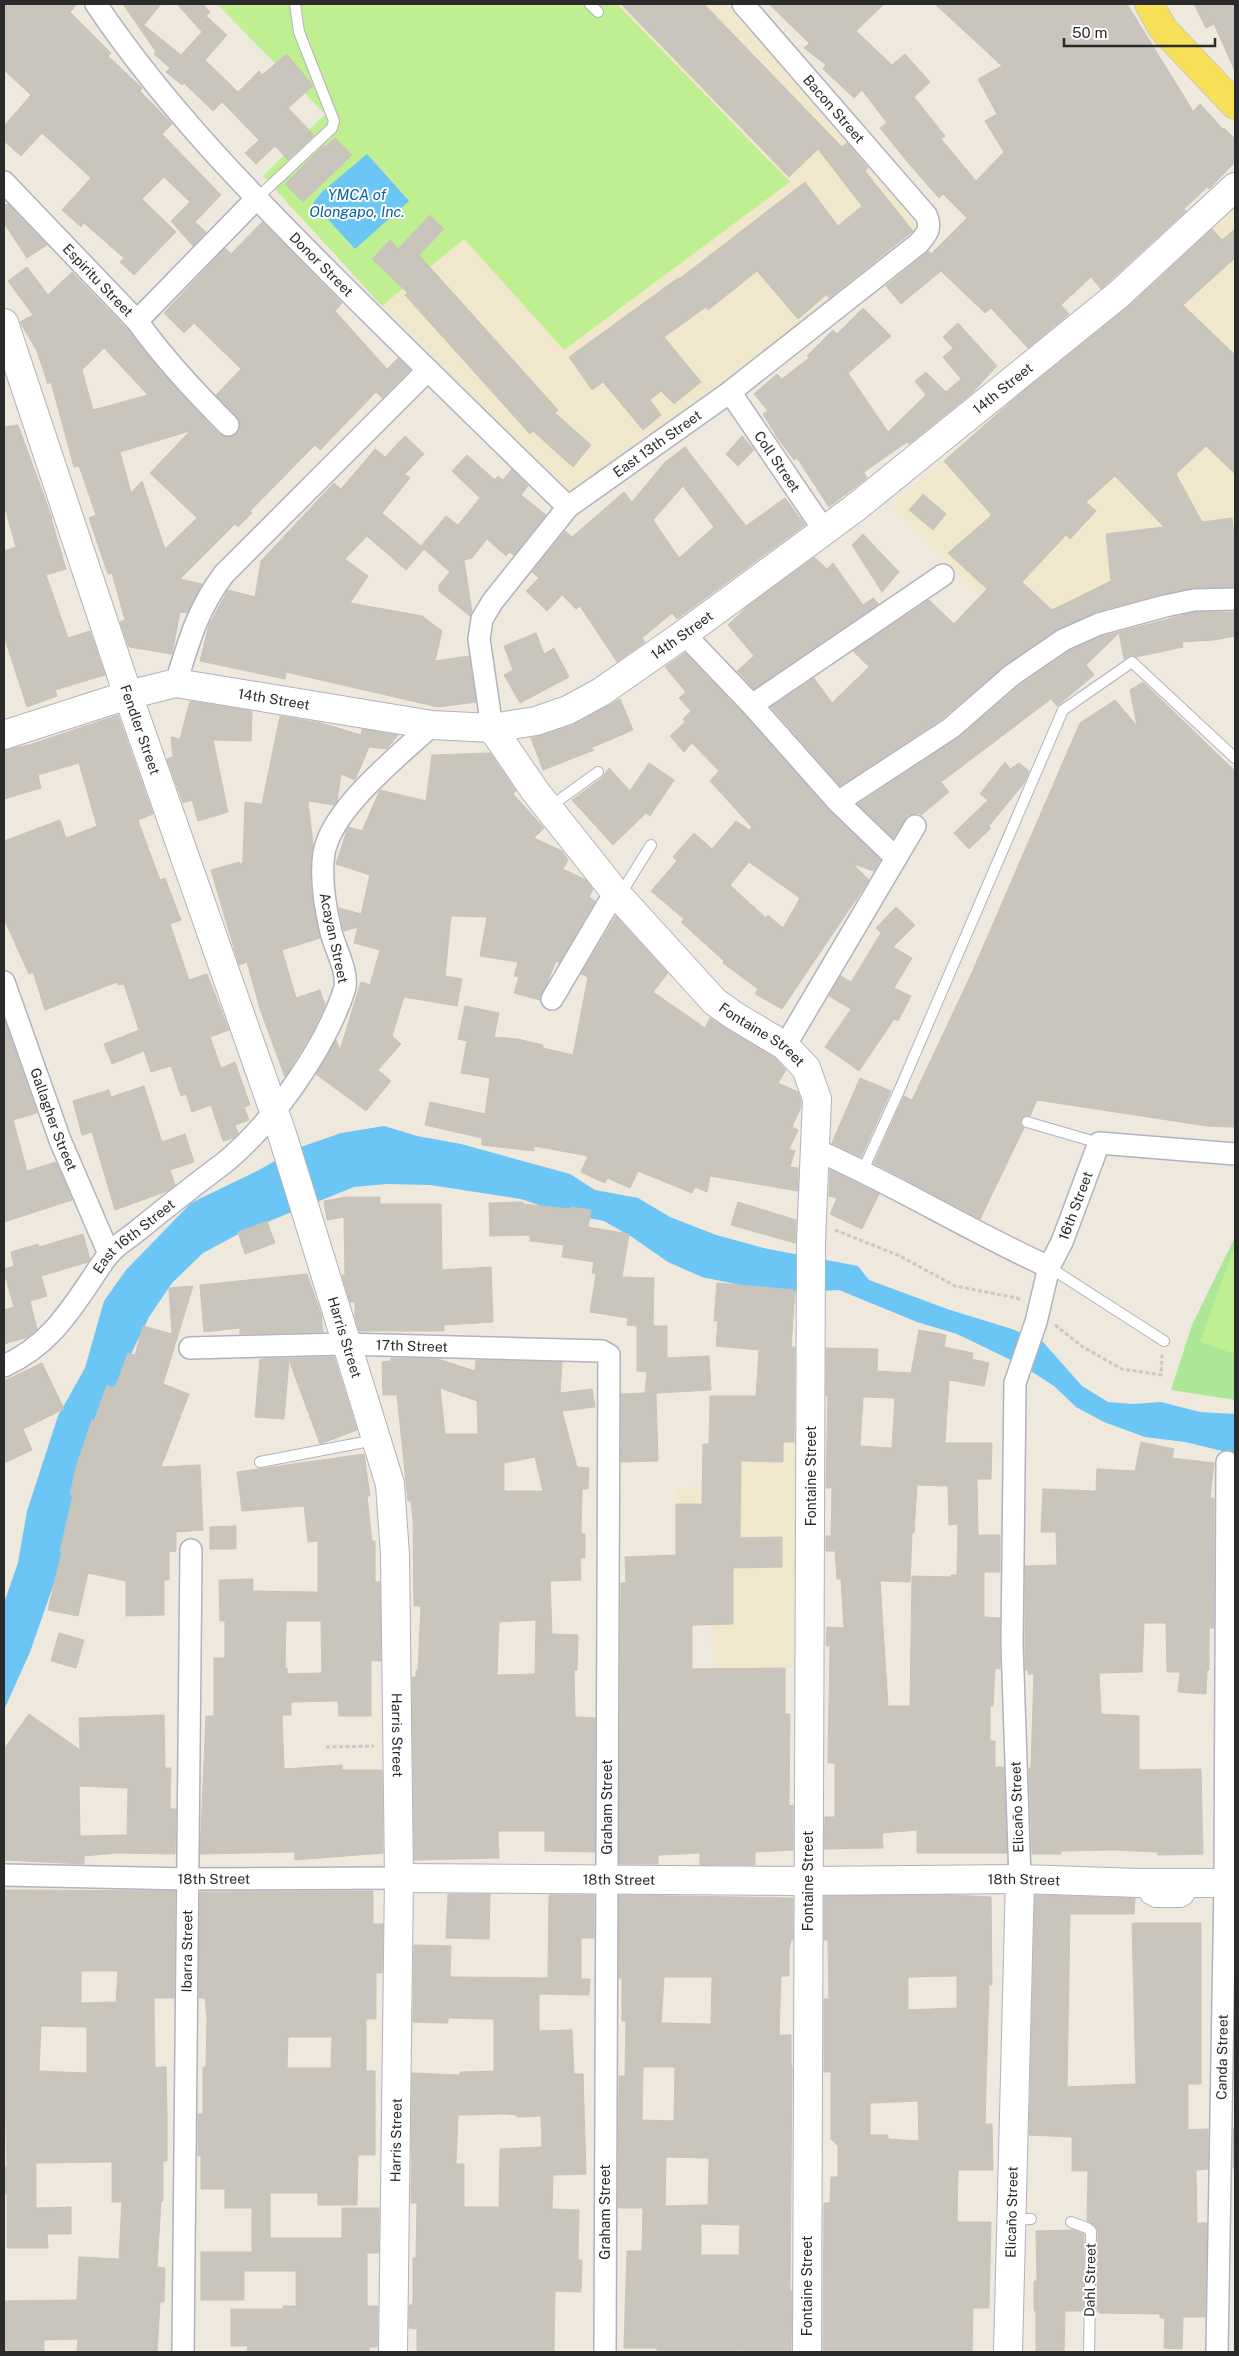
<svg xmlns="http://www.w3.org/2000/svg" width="1239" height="2356" font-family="'Public Sans',sans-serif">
<rect width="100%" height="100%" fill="#eee8dd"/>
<!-- education -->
<path fill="#f0e7cc" d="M617 4H726L851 136 921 228 575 500 382 306 464 239 790 182Z
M1235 199V560H1208L1017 635 892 505Z
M715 1442 797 1447 799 1667 714 1670 705 1542 679 1539 676 1490 712 1484Z"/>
<!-- green -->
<path fill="#ace797" d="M1234 1239 1235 1400 1171 1390 1192 1325Z"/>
<!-- pitch -->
<path fill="#c0ef92" d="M217 4H617L790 182 564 350 464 239 382 306 263 176 325 114Z
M1234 1248H1235V1354L1200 1342Z"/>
<!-- water -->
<path fill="#6bc5f5" d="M367 154 409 201 355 249 313 203 323 191Z
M384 1126 417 1136 461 1144 570 1174 595 1190 638 1198 670 1217 716 1235 768 1249 858 1266 869 1280 950 1310 1012 1329 1043 1342 1082 1386 1108 1402 1133 1404 1161 1402 1200 1412 1235 1414V1454L1185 1442 1145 1437 1104 1422 1076 1407 1054 1386 1023 1366 957 1334 917 1322 839 1290 770 1294 740 1285 702 1277 668 1262 632 1237 604 1221 563 1213 521 1199 430 1185 386 1184 354 1187 242 1232 203 1253 172 1283 149 1317 90 1438 70 1531 53 1586 30 1652 4 1710V1603L18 1563 27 1511 58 1416 85 1368 104 1301 126 1270 191 1203 259 1170 298 1148 341 1133Z"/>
<!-- building -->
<path fill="#c9c5bc" stroke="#cac4b6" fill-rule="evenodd" d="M4 4H77L70 12 111 53 108 56 142 88 140 91 172 124 162 134 221 195 195 222 206 232 193 246 171 221 190 202 164 177 142 199 176 232 134 275 120 262 124 258 84 223 81 227 62 210 91 178 42 133 21 156 4 141V126L31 95 4 70Z
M123 4H161L144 25 181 55 202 32 177 4H203L210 12 206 16 227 35 205 60 238 92 259 71 262 75 287 54 313 86 288 108 314 135 288 160 275 146 256 164 245 153 259 140 222 102 213 111 184 83 182 85 166 72 170 68 154 54 156 52Z
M621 4H704L842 147 847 143 868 168 865 171 913 231 829 298 827 294 798 319 757 271 708 310 706 307 664 337 701 382 674 404 661 391 650 400 661 415 643 430 603 382 592 390 569 357 678 278 679 279 805 182 838 226 862 206 818 149 789 177Z
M769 4H884L856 31 892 65 905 54 930 82 914 97 945 136 941 139 976 181 1004 152 985 121 997 114 978 79 1002 66 935 4H1127L1193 111 1200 104 1223 129 1224 128 1235 139V162L1209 189 1207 187 1184 209 1186 211 1101 289 1091 277 1061 305 1069 314 1028 348 991 308 985 313 941 271 901 304 886 286 929 251 931 254 967 218 943 194 939 198 910 165 880 128 887 123 862 90 854 98 823 69 826 65 804 48 809 43Z
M1194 4H1235V71L1214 24 1206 28Z
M335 138 352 155 303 202 285 184 324 145 325 147Z
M8 204 47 245 27 258 4 223V205Z
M430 215 444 229 419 255 558 410 555 413 591 445 573 467 533 431 530 434 405 295 408 293 372 259 390 240 398 249Z
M262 222 342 303 335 311 387 369 398 358 410 370 382 398 376 392 320 450 315 445 250 511 252 513 238 527 235 524 180 579 202 584 187 613 180 612 172 654 129 647 120 622 125 620 112 573 108 574 89 518 96 515 79 466 74 467 51 382 48 384 37 351 20 322 33 315 8 281 27 267 48 295 72 272 127 329 163 374 195 409 219 434 231 437 236 434 240 429V421L216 395 241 369 194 323 184 333 164 313 225 248 231 254ZM104 348 148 395 93 410 82 370ZM190 431 150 473 197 518 165 549 142 481 131 493 120 452Z
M1212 229 1222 240 1235 229V258L1183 305 1235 355V474L1206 446 1176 474 1202 522 1232 518 1235 546V587L1194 588 1162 594 1096 612 1058 629 1004 666 943 718 840 786 771 707 814 678 832 703 869 667 853 651 929 600 954 624 987 589 948 553 991 516 990 513 944 461 1013 400 1129 306ZM1115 476 1164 527 1106 534 1111 581 1052 610 1022 582 1066 535 1070 539 1096 511 1086 502Z
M863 308 891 336 848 373 888 432 926 395 915 381 926 372 946 392 961 379 943 357 953 348 943 337 958 323 997 366 972 393 909 444 907 442 864 472 863 471 867 478 829 507 797 458 794 460 777 437 763 414 768 411 754 394 777 374 782 379 809 358 807 356 833 330 837 334Z
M18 425 52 518H51L66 569 46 575 68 638 90 631 105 675 55 690 57 696 27 707 4 636V551L16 547 4 505V427Z
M405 436 424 454 405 474 410 478 382 513 421 546 446 516 458 525 480 498 452 471 467 455 495 480 498 476 503 480 512 469 528 486 521 495 546 515 514 555 509 552 506 556 487 539 472 558 464 560 472 612 470 616 439 591V585L450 572 424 549 406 570 367 536 345 559 368 576 350 603 422 616 442 631 435 661 469 656 476 702 438 707 286 672 285 679 200 661 209 625 228 590 255 597 261 561 303 516 334 483 341 489 375 449 385 457Z
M742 436 754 450 738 466 726 454Z
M685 447 746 526 785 498 805 525 677 619 672 613 642 638 645 642 617 662 580 606 576 609 562 595 547 611 526 591 539 578 532 572 565 531 572 537 624 492 632 502 665 462ZM683 486 714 527 679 558 653 520Z
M923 494 946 514 933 530 909 510Z
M863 534 899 572 882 592 852 545Z
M814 557 827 569 833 563 863 605 873 598 879 604 754 689 737 671 754 656 728 625 748 606Z
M1195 612H1235V636L1214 640 1182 642 1183 647 1136 657 1131 655 1124 659 1119 633 1086 665 1094 675 1057 706 1051 699 941 782 949 792 921 815 919 813 908 815 893 838 858 804 958 738 1020 685 1069 651 1103 636Z
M536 633 544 654 554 648 569 677 520 703 504 675 513 670 504 646Z
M685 653 743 713 829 810 880 860 874 871 853 864 869 880 782 1009 755 994 758 989 723 963 724 961 681 922 684 919 651 891 677 861 673 857 694 833 712 849 736 821 749 830 752 827 710 781 719 771 692 743 684 752 670 736 685 722 683 719 691 711 679 698 686 692 665 667ZM749 862 800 898 783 928 768 915 766 918 730 885Z
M1143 682 1235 771V1127L1207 1126 1037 1100 1030 1116H1025L1021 1120 1020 1124 1024 1128 980 1219 874 1163 904 1096 912 1100 970 977 1080 723 1115 700 1137 726 1130 690Z
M620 699 633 730 591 748 594 750 543 770 531 738 573 725Z
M190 701 252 711 251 741 213 740 228 812 198 821 192 800 183 803 167 759 173 757 171 737 180 739Z
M118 715 153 814 138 820 140 826 160 880 165 878 181 920 170 924 189 980 207 974 229 1030 210 1037 221 1068 235 1062 250 1105 244 1107 249 1120 235 1125 238 1133 234 1138 223 1141 211 1105 192 1112 186 1094 181 1096 171 1066 151 1072 144 1051 112 1064 104 1044 139 1030 124 984 118 985 117 982 45 1010 33 972 29 974 4 919V841L60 820 66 838 97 826 79 763 38 775 41 788 4 799V750L29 745Z
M280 716 321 723 361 735 362 729 398 735 387 749 369 747 355 780 341 774 337 802 334 805 308 801 313 845 310 884 320 938 282 950 296 998 320 990 325 1005 313 1031 285 1077 260 1009 247 962 239 965 211 870 239 862 241 865 243 861 245 802 262 804Z
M490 753 516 791 513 794 544 828 534 838 562 851 568 860 563 869 586 880 593 889 589 897 595 901 559 963 556 961 540 1000 514 993 519 977 514 976 518 962 480 956 487 917 451 916 445 976 462 979 457 1006 404 997 392 1036 401 1044 378 1070 391 1081 366 1111 316 1074 336 1040 340 1050 361 982 370 985 380 950 354 943 358 927 344 931 343 929 339 908 361 914 370 875 336 864 347 830 349 827 362 831 380 790 426 801 432 755Z
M1005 762 1010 769 1019 763 1029 771 1025 782 989 826 991 828 969 849 954 833 988 800 980 794Z
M649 763 674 780 650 816 646 813 613 845 572 800 602 778 609 768 630 791Z
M896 907 915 925 893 947 912 958 894 988 911 996 898 1021 894 1019 859 1071 825 1047 851 1009 829 996 841 976 851 982 881 933 876 928Z
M616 916 668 973 653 992 705 1028 710 1018 775 1058 786 1070 778 1083 798 1092 801 1101V1107L792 1127 798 1130 789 1149 795 1151 790 1167 798 1168V1191L710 1176 707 1192 695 1187 692 1193 638 1171 630 1188 607 1178 605 1183 581 1172 588 1156 534 1146V1151L482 1145V1138L425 1125 430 1102 485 1114 490 1078 461 1073 467 1041 458 1039 465 1006 499 1013 494 1037 518 1039 543 1045V1048L573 1055 588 977 581 974Z
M4 1019 37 1113 13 1120 27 1171 56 1162 72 1200 4 1222Z
M860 1078 891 1091 861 1157 832 1143Z
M144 1086 162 1142 185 1134 194 1162 170 1170 175 1185 167 1191 115 1210 92 1132 82 1135 73 1101 109 1090 111 1097Z
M830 1170 879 1194 862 1229 830 1214 837 1198 829 1196Z
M347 1197H380V1204H441L442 1270 491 1267 493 1322 444 1325V1331H359L355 1317V1302H350L342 1275H345L344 1217 327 1220 324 1201Z
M523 1202V1204L571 1209V1207L591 1210 588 1227 629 1234 622 1277 654 1278 653 1326H667V1358L709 1356 711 1390 656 1393 658 1461 621 1462V1394L645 1393 647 1372 637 1371V1326L627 1325 628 1318 590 1312 596 1274 592 1273 594 1262 562 1257 564 1245 530 1241V1235L490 1236 489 1203Z
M738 1202 796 1220 795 1243 731 1225Z
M267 1221 275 1243 245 1254 238 1232Z
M83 1234 90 1259 88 1262 41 1276 47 1296 30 1301 37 1329 28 1337 4 1344V1310L14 1307 4 1272V1269L14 1266 11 1252 38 1244 39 1247Z
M307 1274 321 1314 323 1332 240 1334V1328L204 1332 200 1285Z
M717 1283 795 1290 791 1347H795L794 1442H783V1462L741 1461 740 1538 782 1537V1567L733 1568V1624L692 1625V1669L785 1668V1714H790L789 1806 793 1805V1850L755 1852V1865H700V1853L658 1855V1864H619L621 1583H626L625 1557 676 1555V1504H702L703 1444H709L710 1396H756L759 1350 716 1346 718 1321H714Z
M193 1286 163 1384 189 1394 161 1467 200 1465 203 1530 176 1532V1551L169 1552V1580H164V1615L126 1616V1581L88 1573 78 1616 48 1610 62 1551H60L73 1495H70L76 1467 92 1420 94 1421 107 1385 115 1388 128 1353 135 1355 143 1326 172 1334 169 1288Z
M919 1330 946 1335 944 1347 973 1353 972 1359 989 1363 984 1386 949 1380 945 1443H992L991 1479H977L978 1535H1000V1572H984V1617L1000 1618V1669H995L993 1706H990V1741H995V1767H1004L1007 1853H917V1830L882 1833 883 1848 824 1849 825 1817H835V1763H828L830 1646H826L827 1627 844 1628 841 1579H837L835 1551H826V1536H831L832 1488H826L828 1396H826V1348L878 1349 877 1371 911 1373ZM863 1397 895 1398 892 1448 860 1446ZM917 1485 948 1486 949 1525 958 1524 957 1575H951V1577L912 1576 910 1706H888L880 1581 910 1582 912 1533H914Z
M334 1357 357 1430 320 1444 289 1360 284 1419 255 1417 260 1359Z
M391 1358 438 1359 475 1371 476 1360 562 1362 560 1393 592 1389 595 1407 562 1411 577 1467 589 1468 588 1489H582L581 1534H585V1558H580L581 1580 550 1581 552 1634 578 1635 577 1670H574L575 1717 595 1718V1852L545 1851V1831H498L499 1858 414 1860 412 1677H416V1671L418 1670 421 1606H414L413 1520 411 1501H408L397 1395H383L382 1362 391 1361ZM440 1388 477 1401 478 1434H445ZM535 1457 543 1491H504V1463ZM536 1620 535 1674 497 1675 499 1622Z
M42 1363 64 1409 23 1429 32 1450 4 1463V1381Z
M1141 1442 1174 1449 1172 1458 1214 1463 1210 1498H1214V1628H1209V1670H1207L1206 1694 1178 1692 1180 1672H1167L1166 1623H1144L1142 1672 1099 1673 1101 1714 1139 1716V1770L1201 1769 1203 1854 1158 1855V1852L1115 1850 1061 1851V1854H1032L1029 1768H1031L1034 1674H1028V1670H1025V1566L1057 1565 1056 1532H1041L1043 1489 1096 1491 1097 1469 1135 1471Z
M364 1454 370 1496H367L372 1541H375V1582H380L381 1661H371V1716H339L338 1701 291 1702V1715H282L284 1769 342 1765V1770H382L383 1853 295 1860V1852L200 1854 206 1716H214V1658H225V1621H220L219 1580 253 1579V1591L318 1592V1541L308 1542 304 1506 242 1511 237 1472ZM286 1621H321L322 1673 287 1674V1668H285Z
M236 1526V1549H210V1527Z
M59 1633 84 1640 76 1668 51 1661Z
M29 1714 80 1750 79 1718 164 1715 165 1768H171L170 1809H176L175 1854 116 1853 84 1856V1864L4 1860V1749ZM79 1786 128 1788 127 1835 80 1836Z
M4 1890 175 1891 174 1998H154L155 2067H166L167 2115V2161H163V2201H161L157 2267 165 2268 164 2302H160L157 2352 77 2351 78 2339 44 2340V2352H4V2301L77 2300 79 2257 119 2259 122 2202H112V2162L36 2163V2208L71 2207V2234H47L48 2248H7V2194H4V2167H7L4 2053ZM81 1971H118L116 2002 81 2003ZM41 2026 87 2027V2073L39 2071Z
M373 1891V1924H383L382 1973H376V2019H366V2071H375V2155H358L357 2205H318V2193H270V2238H342V2208H379V2253H367V2306H378L377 2347H369V2352H247L248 2346H231V2309H283V2306H296V2271H244V2300H201V2252H252V2208H225V2189H201V2156H198V2114H203V2067H206L207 2019 205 1998H199L200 1892ZM288 2037H332L331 2068H287Z
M448 1894H490L489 1939 446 1938Z
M549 1895H594V1938H581V1979H590L589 1995 539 1994V2031L572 2030 574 2074H583L586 2174 553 2175 552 2209 579 2210 578 2260H582L581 2292 555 2291 554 2352H417V2329L409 2328V2306L413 2303V2258H416L417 2203H411L412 2073 460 2075V2072L494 2071V2019L448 2018V2023L413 2022 414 1945 451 1946 450 1977 548 1978ZM504 2114 517 2115V2117L541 2116 542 2147 500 2149 499 2207H464V2164H456L458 2115Z
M619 1895 793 1898V1940H791L789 1950V1976H781L779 2035H791V2066H792L790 2291H792L791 2352 738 2350V2352H657V2348H624L627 2251H642L643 2208H618L619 2076H625L626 2021H622V1978H619ZM664 1977H712L711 2024 661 2023ZM643 2067H675L674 2121 642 2120ZM666 2157 707 2158 709 2160 708 2205 665 2206ZM701 2224 740 2225 739 2255H701Z
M953 1895 991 1897 992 1985H989L985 2124H992L993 2170H958L957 2222H991L989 2308H973L972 2352H823L824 2203H830L831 2177H838V2146L831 2139V2072H824V1999H829L828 1940H824V1896ZM957 1976V2008L908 2010V1977ZM918 2101 919 2141 888 2139V2135H870V2103Z
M1035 1895 1135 1898 1134 1914H1070L1067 2087 1136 2084 1132 1923H1201V2084H1188V2130L1208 2129V2169L1196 2170 1197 2223H1207L1205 2317H1183L1182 2349 1164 2348 1165 2318H1160V2314L1099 2313V2311H1097L1098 2231 1095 2226 1087 2221 1088 2171H1072V2137L1029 2135Z
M1233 2128H1235V2168H1233Z
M1074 2230 1084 2234 1083 2311H1065L1064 2352H1036V2311H1034V2281H1037L1036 2231Z"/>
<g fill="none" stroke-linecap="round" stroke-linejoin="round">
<defs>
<path id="lane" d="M590 4 598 12
M256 199 332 128 334 121 299 32 295 4
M548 808 598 772
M620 895 651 845
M1027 1122 1099 1143
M863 1170 899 1091 1063 710 1132 662 1235 758
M1049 1267 1164 1341
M260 1462 375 1440
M1140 1886 1147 1898 1155 1902H1181L1187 1899 1195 1887
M1013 2220 1031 2219
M1071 2222 1087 2228 1091 2231 1089 2352"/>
<g id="street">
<path id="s1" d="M96 4C165 107 252 195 339 282 415 358 491 432 568 507"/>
<path id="s2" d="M4 182 137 321 256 199"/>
<path d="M137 321C164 359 195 392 228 425"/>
<path id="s3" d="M730 392 824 530"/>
<path d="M684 634 752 705 838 802 895 857"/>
<path d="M176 683C189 641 197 610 224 574L428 370"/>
<path d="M752 705 943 575"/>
<path id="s4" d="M492 728 479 639 482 619 493 601 568 507 730 392 918 244C927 234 932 228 926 215L743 4"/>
<path d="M838 802 951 728 1012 675 1063 640 1099 624 1165 606 1194 600 1235 599"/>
<path id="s5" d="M4 982 60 1140 109 1254"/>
<path d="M552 999 615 892"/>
<path d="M785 1046 915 826"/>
<path d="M814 1149C895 1184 969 1231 1049 1267"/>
<path id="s6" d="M190 1348 345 1344 602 1351 609 1355 605 2352"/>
<path id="s7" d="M4 1366C46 1347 66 1317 91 1280 97 1271 103 1261 110 1253 119 1243 132 1236 142 1227 169 1205 196 1184 224 1163 272 1124 324 1050 344 991 350 974 335 949 331 932 325 907 320 879 324 853 332 808 399 756 432 725"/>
<path id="s8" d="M4 1875 187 1879 399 1878"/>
<path id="s9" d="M1020 1879 1012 1644 1015 1383 1036 1322 1049 1267 1062 1242 1099 1143 1235 1154"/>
<path id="s10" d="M183 2352 191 1550"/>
<path id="s11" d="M1217 2352 1225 1884 1227 1462"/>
</g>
<g id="secondary">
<path id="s12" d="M4 323 128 695 282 1134 390 1484 395 1555 399 1878 393 2352"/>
<path id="s13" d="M492 728 535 791 615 892 715 1002 735 1016 785 1046 806 1068 817 1099 811 1242 807 2352"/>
<path id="s14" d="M4 735 128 695 176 683 432 725 492 728 536 721 568 710 601 692 684 634 855 508 1118 295 1235 187"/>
<path id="s15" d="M399 1878 808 1881 1020 1879 1139 1883H1235"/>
<path id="s16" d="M1008 2352 1020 1879"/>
</g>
<path id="primary" d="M1149 4 1163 29 1235 105"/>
</defs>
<!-- lane casing -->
<use href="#lane" stroke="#b1b2c0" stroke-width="12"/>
<!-- street casing -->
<use href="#street" stroke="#b1b2c0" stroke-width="24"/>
<!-- secondary casing -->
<use href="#secondary" stroke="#b1b2c0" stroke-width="30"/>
<!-- primary casing -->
<use href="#primary" stroke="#c8c8c8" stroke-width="30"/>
<!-- path -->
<path stroke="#c8c8c8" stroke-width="3" stroke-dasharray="4 2.5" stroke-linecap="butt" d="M835 1230 900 1256 955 1286 1017 1298 1022 1301
M1055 1325 1083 1347 1122 1369 1161 1375 1162 1355
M326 1747 374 1746"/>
<!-- lane -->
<use href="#lane" stroke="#fff" stroke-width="10"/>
<!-- street -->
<use href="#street" stroke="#fff" stroke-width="21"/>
<!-- secondary -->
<use href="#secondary" stroke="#fff" stroke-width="28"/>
<!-- primary -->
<use href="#primary" stroke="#f8df58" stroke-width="28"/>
</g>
<g text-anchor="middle" stroke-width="4" stroke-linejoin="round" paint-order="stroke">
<!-- street labels -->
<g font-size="14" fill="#2b2b2b" stroke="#fff">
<text transform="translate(834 109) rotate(49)" y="5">Bacon Street</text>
<text dy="5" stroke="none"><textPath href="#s1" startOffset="345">Donor Street</textPath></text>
<text dy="5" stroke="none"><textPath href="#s2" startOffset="136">Espiritu Street</textPath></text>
<text dy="5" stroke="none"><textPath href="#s14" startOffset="1119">14th Street</textPath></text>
<text dy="5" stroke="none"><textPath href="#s4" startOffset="361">East 13th Street</textPath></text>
<text dy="5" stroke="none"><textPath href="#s3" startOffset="84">Coll Street</textPath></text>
<text dy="5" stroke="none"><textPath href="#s14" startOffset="714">14th Street</textPath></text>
<text dy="5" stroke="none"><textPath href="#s14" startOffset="279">14th Street</textPath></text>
<text dy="5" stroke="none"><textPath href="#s12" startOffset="429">Fendler Street</textPath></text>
<text transform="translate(334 938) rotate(78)" y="5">Acayan Street</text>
<text dy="5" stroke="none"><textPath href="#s13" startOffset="411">Fontaine Street</textPath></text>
<text dy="5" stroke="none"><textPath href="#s5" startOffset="146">Gallagher Street</textPath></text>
<text dy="5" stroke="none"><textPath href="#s9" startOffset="684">16th Street</textPath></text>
<text dy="5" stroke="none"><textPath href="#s7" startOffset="186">East 16th Street</textPath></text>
<text dy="5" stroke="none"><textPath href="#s12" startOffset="1070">Harris Street</textPath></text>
<text dy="5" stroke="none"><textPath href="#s6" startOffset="222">17th Street</textPath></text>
<text transform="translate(811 1476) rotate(-90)" y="5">Fontaine Street</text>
<text dy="5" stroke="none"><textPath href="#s12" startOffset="1475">Harris Street</textPath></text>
<text transform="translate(607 1807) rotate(-90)" y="5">Graham Street</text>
<text transform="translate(1017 1807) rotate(-92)" y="5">Elicaño Street</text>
<text dy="5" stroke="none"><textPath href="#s8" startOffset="210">18th Street</textPath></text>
<text dy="5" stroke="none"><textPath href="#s15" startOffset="220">18th Street</textPath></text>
<text dy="5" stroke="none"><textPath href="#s15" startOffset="625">18th Street</textPath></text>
<text transform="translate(808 1881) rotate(-90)" y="5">Fontaine Street</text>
<text dy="5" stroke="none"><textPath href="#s10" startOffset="401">Ibarra Street</textPath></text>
<text dy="5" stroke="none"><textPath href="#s11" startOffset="295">Canda Street</textPath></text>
<text transform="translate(396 2140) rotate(-89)" y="5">Harris Street</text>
<text transform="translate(605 2212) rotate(-90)" y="5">Graham Street</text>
<text dy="5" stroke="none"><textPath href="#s16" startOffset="140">Elicaño Street</textPath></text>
<text transform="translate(1090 2280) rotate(-89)" y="5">Dahl Street</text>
<text transform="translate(807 2286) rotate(-90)" y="5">Fontaine Street</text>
</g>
<!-- water labels -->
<g font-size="15" font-style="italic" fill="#0662a4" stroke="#fff">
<text x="357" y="200">YMCA of<tspan x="357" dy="17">Olongapo, Inc.</tspan></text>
</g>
</g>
<!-- border -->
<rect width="1239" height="2356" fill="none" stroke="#2b2b2b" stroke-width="10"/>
<!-- scale -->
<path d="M1064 38v8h151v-8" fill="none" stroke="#2b2b2b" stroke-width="2.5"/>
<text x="1072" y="38" font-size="15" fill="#2b2b2b" stroke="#ffffff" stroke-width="4" paint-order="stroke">50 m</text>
</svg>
